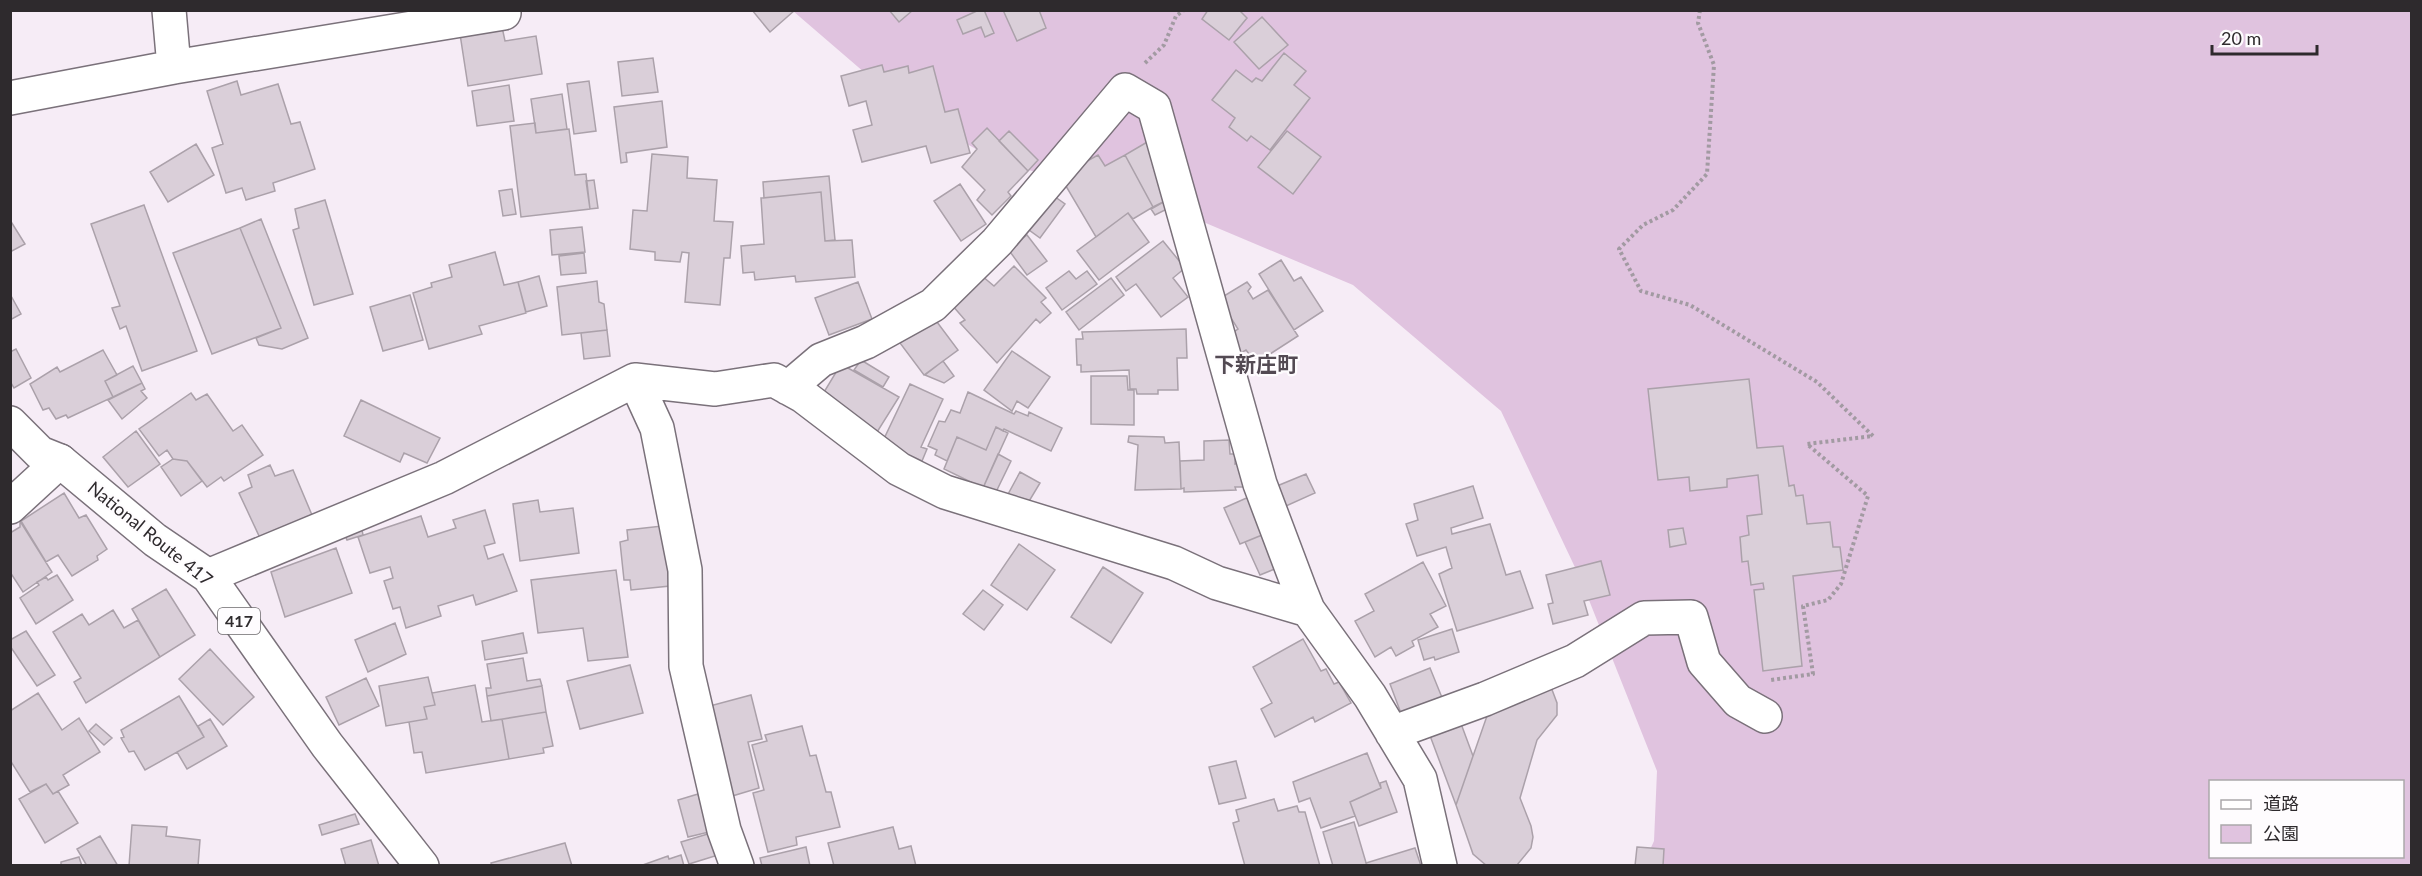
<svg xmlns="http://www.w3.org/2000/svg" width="2422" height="876" font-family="Lato,'Noto Sans JP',sans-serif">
<rect width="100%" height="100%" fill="#f6ecf6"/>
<!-- green -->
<path fill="#e0c3df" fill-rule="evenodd" d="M793 11H2411V865H1643L1654 841 1657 771 1581 580 1501 411 1353 285 1163 205 1002 163 915 116ZM2210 782H2402V856H2210Z"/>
<!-- building -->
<path fill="#dacfd9" stroke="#aba1aa" stroke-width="1.5" d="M752 10H795L770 32Z
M889 10H913L899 22Z
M979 10H984L994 33 985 37 981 27 963 34 957 20Z
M1003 10H1039L1046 28 1017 41Z
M1208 10H1239L1247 18 1229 40 1202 19Z
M1262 17 1288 45 1259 69 1234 42Z
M502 27 505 41 536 36 542 74 468 86 460 34Z
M1284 53 1306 71 1294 85 1310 98 1270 150 1251 136 1247 141 1229 127 1235 118 1212 100 1236 70 1252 82 1256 78 1262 81Z
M653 58 658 92 622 96 618 62Z
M882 65 884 72 908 66 909 73 933 66 945 112 958 109 970 153 931 163 926 146 862 162 853 130 872 125 866 101 849 106 841 76Z
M237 81 241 95 278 84 291 124 300 122 315 169 273 183 275 191 246 200 242 188 226 193 212 148 223 144 207 91Z
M589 81 596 131 574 134 567 84Z
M509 85 514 121 477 126 472 91Z
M562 94 567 129 536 133 531 99Z
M662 101 667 147 626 153 627 162 621 163 614 107Z
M535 123 536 133 569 129 575 175 586 174 590 209 521 217 510 126Z
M987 128 1028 171 1008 192 1011 196 992 215 977 200 985 190 962 167 977 149 972 143Z
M1009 131 1038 160 1028 171 999 141Z
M1287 131 1321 157 1293 194 1258 167Z
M1149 141 1167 200 1153 207 1125 155Z
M196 144 214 175 168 202 150 172Z
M652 154 688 157 687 178 717 180 714 221 733 222 730 258H724L720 305 685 302 689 253 682 252 680 262 655 260V252L630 249 633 210 647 211Z
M1098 155 1105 166 1125 155 1153 207 1133 219 1128 213 1096 237 1060 176Z
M829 176 835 240 825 241 821 192 764 198 763 182Z
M594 180 598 208 590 209 586 181Z
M960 184 986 224 961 241 934 201Z
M512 189 516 214 503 216 499 191Z
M821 192 825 241 852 240 855 277 796 282 795 276 755 280 754 272 743 273 741 246 764 244 761 198Z
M1051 194 1065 204 1040 238 1025 227Z
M325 200 353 294 314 305 293 230 299 228 295 209Z
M1167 200 1171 207 1155 215 1151 209Z
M144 205 197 351 142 371 126 326 120 329 112 308 120 306 91 224Z
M1128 213 1149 242 1099 280 1077 251Z
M261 219 308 338 282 349 259 345 256 338 281 328 240 228Z
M10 220 25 244 10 252Z
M582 227 585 252 552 255 550 230Z
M240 228 281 328 212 354 173 253Z
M1027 235 1047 261 1027 275 1008 249Z
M1163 241 1185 268 1173 278 1188 297 1161 317 1136 284 1126 291 1116 277Z
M495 252 504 285 518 282 526 313 479 326 482 334 429 349 413 293 432 287 431 283 452 277 449 265Z
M584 253 586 273 561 275 559 256Z
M1281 260 1294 281 1301 277 1323 311 1294 330 1259 274Z
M1014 266 1046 298 1041 302 1051 313 1040 323 1036 319 997 363 960 323 965 320 952 305 982 276 994 286Z
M1069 271 1076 279 1087 271 1097 284 1062 310 1046 288Z
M539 276 547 306 526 312 518 282Z
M1111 278 1124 295 1079 330 1066 312Z
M597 281 599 302 604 304 607 330 562 335 557 287Z
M858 282 872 319 829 335 815 298Z
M1247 282 1251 287 1248 291 1253 299 1268 290 1298 336 1256 363 1246 350 1239 354 1228 336 1238 329 1219 299Z
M10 294 21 314 10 320Z
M410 295 423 340 383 351 370 307Z
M934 318 958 350 924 375 900 343Z
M1186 329 1187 358H1177L1178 390H1158V394H1137L1136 389H1130L1129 370 1081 372V365H1077L1076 339H1083L1082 332Z
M607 330 610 356 584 359 581 333Z
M16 349 31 378 14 388 10 381V352Z
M103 350 117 375 105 381 113 397 68 418 66 415 56 419 49 408 43 410 30 384 57 367 60 372Z
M1012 351 1050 377 1028 408 1017 401 1012 411 984 390Z
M861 360 889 377 883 387 854 370Z
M943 361 954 376 944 383 925 375Z
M841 364 899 397 874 437 818 402Z
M133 366 142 383 113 397 105 381Z
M1091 376H1127L1128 390H1134V425L1091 424Z
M1749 379 1757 448 1783 446 1789 486 1794 485 1796 496 1803 495 1807 524 1830 522 1833 547H1840L1843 570 1793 576 1802 666 1763 671 1754 590 1764 589 1763 583 1751 585 1748 561 1742 562 1740 537 1749 535 1747 516 1762 514 1758 475 1727 479V487L1690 491 1689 477 1658 480 1648 389Z
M142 383 145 389 141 391 147 398 122 419 108 400Z
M910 384 943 399 921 447 927 449 922 461 882 443Z
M968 392 1014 414 1016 411 1028 416 1029 412 1062 428 1051 451 1004 429 1003 431 996 427 986 450 957 437 947 461 935 455 937 450 928 446 939 421 945 422 951 410 960 413Z
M191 393 196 400 207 394 233 431 242 425 263 455 224 481 221 477 207 487 187 461 173 459 167 450 159 456 139 429Z
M361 400 440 438 427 463 404 453 400 462 344 436Z
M996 427 1008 433 983 488 944 469 957 437 986 450Z
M136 431 160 464 128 487 103 457Z
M1129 436 1164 437 1165 443 1179 442 1181 489 1135 490 1138 445 1128 442Z
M1229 440 1230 454H1235V464L1241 463 1244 487H1235L1236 490 1184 492V488L1181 489 1180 461 1204 460V441Z
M998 454 1011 461 995 494 983 488Z
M173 459 187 461 202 481 181 496 161 467Z
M270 465 275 476 293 470 312 515 260 538 239 493 252 487 248 475Z
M1020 472 1040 483 1025 508 1006 498Z
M1306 474 1315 493 1286 506 1277 486Z
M1473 486 1483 518 1451 528 1452 534 1490 524 1506 575 1520 571 1533 608 1457 631 1439 574 1452 568 1446 547 1417 556 1406 524 1418 520 1414 504Z
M64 493 79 518 86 515 107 549 97 556 98 560 72 576 58 555 46 562 21 521Z
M1251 496 1267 533 1240 544 1224 508Z
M538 500 540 512 573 508 579 553 520 561 513 504Z
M485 510 495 543 484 546 488 559 503 554 517 591 476 605 473 595 438 606 441 616 406 628 400 607 393 609 384 581 393 578 390 567 370 573 358 537 421 516 428 537 456 528 453 520Z
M20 521 52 572 23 592 10 572V533L20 527Z
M662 526 670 586 631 590 630 580H624L620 542 628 540 627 530Z
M1683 528 1686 544 1670 547 1668 530Z
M362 530 363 535 347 540 345 535Z
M1267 533 1282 566 1260 575 1245 542Z
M1019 544 1055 570 1027 610 991 585Z
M336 548 352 593 285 617 271 572Z
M1601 561 1610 595 1584 601 1588 615 1553 624 1548 604 1553 603 1546 575Z
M1423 562 1446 606 1430 614 1438 627 1412 641 1414 646 1396 656 1391 647 1375 657 1355 621 1374 611 1365 594Z
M1103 567 1143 593 1111 643 1071 617Z
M616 570 628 657 588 661 583 628 538 633 531 580Z
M57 575 73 600 36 624 20 598 39 585 37 582 46 577 48 580Z
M166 589 195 635 160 657 132 609Z
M983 590 1003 605 984 630 963 614Z
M113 610 124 628 138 620 160 657 86 703 74 682 81 678 53 632 82 614 89 625Z
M395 623 406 654 368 672 355 640Z
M1452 629 1459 652 1435 660 1434 657 1424 660 1418 640Z
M26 631 55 675 37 686 10 646V640Z
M523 633 527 653 485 660 482 641Z
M1303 639 1321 671 1326 669 1334 684 1339 682 1351 703 1315 722 1313 717 1275 737 1261 709 1272 703 1253 667Z
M210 649 254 697 223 725 179 679Z
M523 658 527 681 540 679 542 686 487 696 486 688H491L487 664Z
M630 665 643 713 580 729 567 681Z
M1430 668 1443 700 1402 716 1390 684Z
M428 677 435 705 424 707 427 719 386 726 379 686Z
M366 678 379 706 339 725 326 697Z
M475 685 482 722 502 719 509 759 426 773 422 752 414 753 409 722 427 719 424 707 435 705 432 693Z
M542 686 546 712 491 721 487 696Z
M1551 687 1557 703V715L1537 740 1520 798 1531 826 1533 837 1531 848 1517 865 1487 866 1473 854 1456 805 1488 713Z
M38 693 62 730 79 718 100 752 63 775 69 785 53 794 46 784 30 792 10 760V711Z
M751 695 762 739 748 742 759 788 729 797 706 707Z
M179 696 204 737 145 770 134 751 129 752 121 738 124 737 121 730Z
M546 712 553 746 543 748 544 753 509 759 502 719Z
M210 719 227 746 187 769 177 752 204 737 198 726Z
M1460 721 1473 756 1456 805 1429 733Z
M96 724 112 738 104 745 89 731Z
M802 726 810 756 816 755 826 792H831L840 827 796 837 797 845 768 852 753 793 764 790 752 745 767 741 765 735Z
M1367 753 1381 788 1350 802 1355 816 1321 828 1310 798 1299 802 1293 782Z
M1236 761 1246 798 1219 804 1209 767Z
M1386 781 1397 812 1359 826 1350 802 1381 788 1380 783Z
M46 784 53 794 58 791 78 823 45 843 19 799Z
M698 794 709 832 688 837 678 800Z
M1274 799 1278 811 1297 806 1299 812H1305L1320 866H1245L1233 823 1239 821 1236 810Z
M355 814 359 824 322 835 319 825Z
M1354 822 1367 866H1333L1323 832Z
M132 825 167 827 166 836 200 840 198 866H129Z
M893 827 899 849 911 846 916 866H834L828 843Z
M711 833 718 855 689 864 681 842Z
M100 836 118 866H87L77 849Z
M371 840 379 866H346L341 849Z
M565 843 572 866H492L491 863Z
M806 847 810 866H762L760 858Z
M1637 847 1664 849 1663 866H1635Z
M1415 848 1421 866H1367L1366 863Z
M681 855 684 866H640L668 856 669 859Z
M79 857 82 866H61V862Z"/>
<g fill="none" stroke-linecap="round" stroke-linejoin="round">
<defs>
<path id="minor" d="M169 10 174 67
M10 98 174 67 504 13
M635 380 657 428 685 570 686 666 724 830 737 866
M788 388 821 360 866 342 933 305 997 242 1125 90 1154 107 1260 484 1300 590 1308 610 1370 696 1420 779 1440 866
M10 507 60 461
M208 576 444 478 635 380 715 389 774 380 803 396 899 469 945 492 1174 563 1217 583 1308 610
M1392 733 1485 699 1575 661 1644 618 1691 617 1704 662 1738 701 1765 716"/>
<path id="highway" d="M10 423 40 453 60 461 155 540 208 576 327 745 422 866"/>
</defs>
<!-- minor casing -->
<use href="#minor" stroke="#7a717a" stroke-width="36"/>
<!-- highway casing -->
<use href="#highway" stroke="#7a717a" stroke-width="36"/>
<!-- path -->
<path stroke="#a29aa2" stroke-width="4" stroke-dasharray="3 3" stroke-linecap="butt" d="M1700 10 1698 23 1714 65 1707 174 1673 210 1643 225 1619 249 1641 291 1690 305 1817 382 1873 436 1807 444 1868 496 1841 584 1828 600 1803 606 1813 674 1771 680
M1145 63 1164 45 1176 16 1184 10"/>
<!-- minor -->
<use href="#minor" stroke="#fff" stroke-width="33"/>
<!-- highway -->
<use href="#highway" stroke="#fff" stroke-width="33"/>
</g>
<g text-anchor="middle" stroke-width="4.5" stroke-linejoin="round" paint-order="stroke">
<!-- shield labels -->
<rect fill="#fefcfe" stroke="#6c696c" stroke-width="1.5" x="218" y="608" width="42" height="26" rx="4.5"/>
<g font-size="16" font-weight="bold" fill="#2e2a2d">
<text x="239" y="627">417</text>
</g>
<!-- street labels -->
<g font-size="18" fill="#2e2a2d" stroke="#fefcfe">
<text transform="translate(150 534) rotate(39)" y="6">National Route 417</text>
</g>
<!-- quarter labels -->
<g font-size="21" font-weight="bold" fill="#534a53" stroke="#fefcfe">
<text x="1256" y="372">下新庄町</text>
</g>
</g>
<!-- border -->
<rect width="2422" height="876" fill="none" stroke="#2e2a2d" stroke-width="24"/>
<!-- legend -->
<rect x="2209" y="780" width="195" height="78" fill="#fefcfe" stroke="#aba8aa" stroke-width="1.5"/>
<rect x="2221" y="800" width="30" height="9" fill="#ffffff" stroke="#aba8aa" stroke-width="1.5"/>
<text x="2263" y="810" font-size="18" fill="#2e2a2d">道路</text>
<rect x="2221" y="825" width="30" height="18" fill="#e0c3df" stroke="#aba8aa" stroke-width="1.5"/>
<text x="2263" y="840" font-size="18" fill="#2e2a2d">公園</text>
<!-- scale -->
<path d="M2212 45v9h105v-9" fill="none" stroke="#2e2a2d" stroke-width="3"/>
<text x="2221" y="45" font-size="18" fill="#2e2a2d" stroke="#fefcfe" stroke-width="4.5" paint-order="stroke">20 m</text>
</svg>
